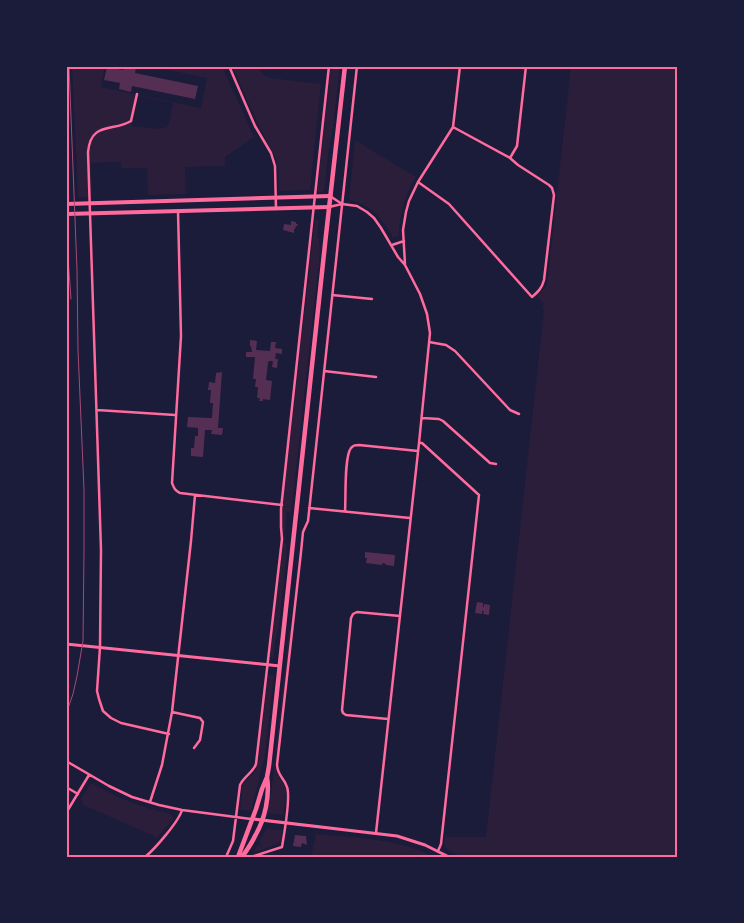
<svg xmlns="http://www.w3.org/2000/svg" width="744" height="923" font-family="'PT Sans',sans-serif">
<rect width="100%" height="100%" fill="#1b1b3a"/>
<!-- green -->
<path fill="#2a1e3b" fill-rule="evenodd" d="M72 66H105L101 87 201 108 207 78 149 66H222L254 137 225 157V166L185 167 186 194 148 195 147 168H121V162L91 163 92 197H78ZM138 96 173 103 169 123 167 127 159 129 132 126Z
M232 66H257L264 75 271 78 321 84 310 190 279 191V173L275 157 258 124Z
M331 66H340L333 128 328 154 325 187 324 190 321 192H317Z
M571 66H678V857H459C449 850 443 851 445 837H486L544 310 542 307 544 304 537 296 547 285Z
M355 140 416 177C405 195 399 215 399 236L393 238C382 218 372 205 349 200Z
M315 219 319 220 317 238H319L320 252 292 507 288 525 290 512H287L284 543 286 544 287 552 279 626 275 642 274 658 270 657 283 539 282 511Z
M289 629H291L275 768C277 777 282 779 285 786 288 794 284 807 283 815L269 813 268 816 267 812 271 795Z
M268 675H274L265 756 251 810 249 811 240 810 243 783 254 773 258 763Z
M91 783C116 797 142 808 171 814L174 818 156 839 154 836 83 805 81 799Z
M266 829 282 830 281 841 277 844 253 853 258 845 259 846 261 843 259 842Z
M316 834C354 838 399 838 434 857H311Z"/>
<!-- building -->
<path fill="#542f53" d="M124 66 136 68 135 73 198 86 195 99 132 86 131 92 119 89 120 83 104 80 107 67 123 70Z
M291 221 296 222V224H298L297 226H296L295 229H294V233L283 230 284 224 291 225Z
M250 340 257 341 256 350 270 351 271 342H276L275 348 282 349V354L276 353 275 359H278L277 368 272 367 273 361H269L268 363 266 380 272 381 270 400 263 399V401H259L260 398H257L258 387H255L256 379H253L255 357H246V352H252L251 346H250Z
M222 372 218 428H223L222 435 211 434 212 430H205L203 457 191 456V448H194L195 436H198V428L187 427 188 417 212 418 213 403H210L211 390H208L209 382 215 383 216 373Z
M365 552 395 555 394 566 386 565V564L382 563V565L366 563 367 558H365Z
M477 602 483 603V607H484V604L490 605 489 615 483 614 484 611H482V614L475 613Z
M295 835 306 836 307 845 302 843 301 847 293 846Z"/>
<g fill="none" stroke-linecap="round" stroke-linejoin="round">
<!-- minor -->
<path stroke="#ff6b9d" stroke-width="2.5" d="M229 66 255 126 271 153 275 166 276 209
M137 94 131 121C113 132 91 121 88 152L101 550 100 647 97 691 99 699 103 711 111 718 121 723 169 734
M510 158 517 146 526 66
M418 182 449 204 532 297C538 292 542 288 544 280L554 195 552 188 549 185 518 165 510 158 453 127
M330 196 342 204 357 206 367 212 374 218 381 228 398 257 405 265 420 294 427 314 430 333 419 443 376 833
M329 207 342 204
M178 211 181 336 172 483C174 488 175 491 180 493L282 505
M392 245 404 241
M405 264 403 230 406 212 409 201 418 182 453 127 460 66
M332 295 372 299
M429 342 446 345 455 351 510 410 519 414
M324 371 376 377
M97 410 175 415
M422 418 439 419 443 421 490 463 496 464
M419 443H422L479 495 441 844 438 851
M309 508 410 518
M345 511C346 499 344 456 351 448 354 445 355 445 359 445L418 451
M172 712 200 718 203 722 200 740 194 748
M388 719 346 715 343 713 342 710 351 618 353 614 357 612 400 616
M66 761 109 786 132 797 159 805 182 810 251 819
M66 787 78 794
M150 802 162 765 172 712 191 541 195 495
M66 813 89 775
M145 857C155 849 179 821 182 810
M226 857 233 841 240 785C244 776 253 773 256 764L282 539 281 527V509L329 66
M251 857 282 847C284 834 291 798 287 787 284 777 278 777 277 765L301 552 303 532 308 521 309 512 357 66"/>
<!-- tertiary -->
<path stroke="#ff6b9d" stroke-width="3" d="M66 644 280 666
M253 819 397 836 425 845 449 857"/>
<!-- secondary -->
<path stroke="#ff6b9d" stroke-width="4" d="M66 204 330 196
M66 214 329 207"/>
<!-- primary -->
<path stroke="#ff6b9d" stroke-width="4.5" d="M238 857 256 809 262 789 267 777 269 766 326 235 345 66
M242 857C247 850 252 843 255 836 265 819 270 796 267 777"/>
<!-- tram -->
<path stroke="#a44b75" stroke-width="1" d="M66 229 71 299
M66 714 73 694 77 676 83 641 84 551V490L78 350 77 270 69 66"/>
</g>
<!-- border -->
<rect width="744" height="923" fill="none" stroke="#1b1b3a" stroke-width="135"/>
<rect x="68" y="68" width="608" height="788" fill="none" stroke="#ff6b9d" stroke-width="2"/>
</svg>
